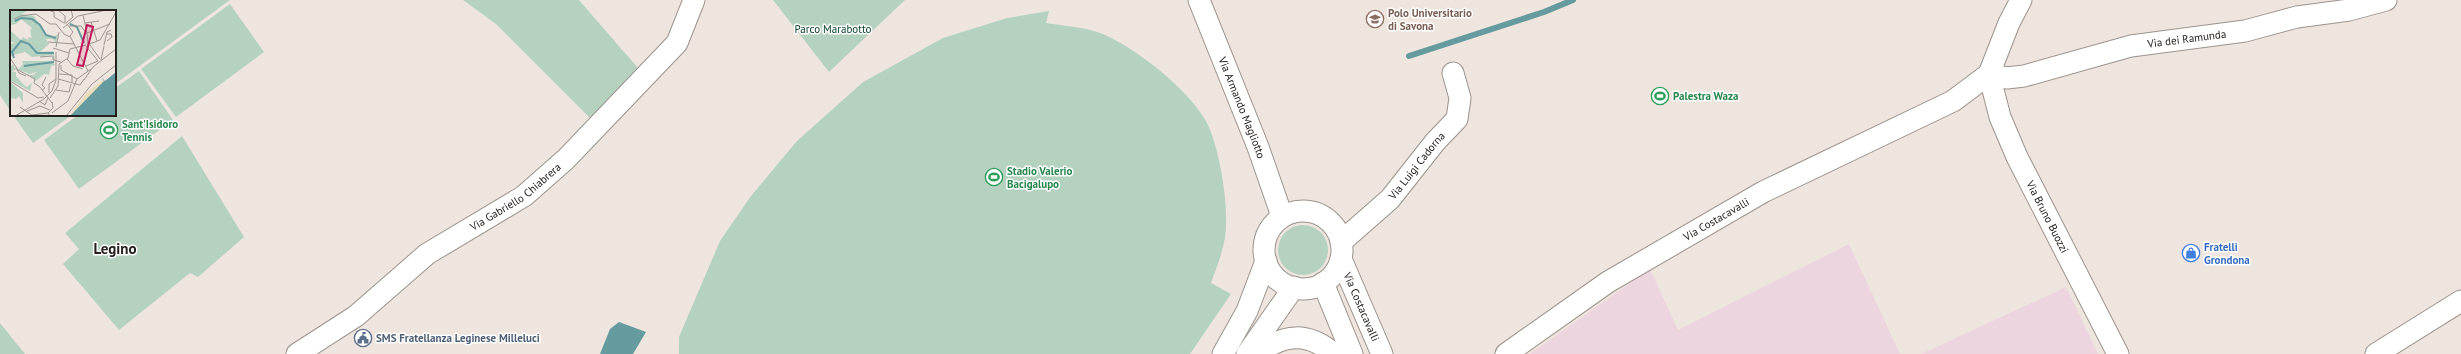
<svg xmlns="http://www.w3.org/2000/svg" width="2461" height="354" font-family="'PT Sans',sans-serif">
<rect width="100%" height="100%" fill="#eee5de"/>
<!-- industrial -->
<path fill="#edd5e0" d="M1849 244 1900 354H1530L1650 269 1678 330Z
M2066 287 2098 354H1921Z"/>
<!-- green -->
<path fill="#b5d2c1" d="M0 0H230L115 84V11H11V112L0 95Z
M463 0H579L638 68 591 119 496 24Z
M773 0H905L829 72Z
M230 4 264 52 176 117 141 69Z
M1049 11 1046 23C1064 26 1086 27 1103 34 1137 49 1187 88 1206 121 1220 147 1231 214 1224 243 1221 256 1216 270 1211 283L1231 294 1190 354H679V337L720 241 751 196 797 141 863 82 943 38 1007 18Z
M139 71 173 120 79 189 44 140 78 115H115V88Z
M13 115H72L33 143Z
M182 136 244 237 198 277 190 273 119 330 63 264 79 249 65 233Z
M1278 250a25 25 0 1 1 50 0a25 25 0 1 1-50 0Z
M0 323 25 354H0Z"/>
<!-- water -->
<path fill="#659b9e" d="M619 322 646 332 633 354H600L610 329Z"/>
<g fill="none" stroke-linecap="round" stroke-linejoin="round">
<!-- stream -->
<path stroke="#659b9e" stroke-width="6" d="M1409 56 1544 12 1573 0"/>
<defs>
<g id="minor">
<path id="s1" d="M1199 0 1258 147 1282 216"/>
<path id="s2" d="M1989 74 2007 78 2024 76 2131 46 2245 31 2297 17 2349 10 2386 0"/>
<path id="s3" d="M1989 74 2000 117 2017 157 2118 354"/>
<path d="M1989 74 2009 23 2021 0"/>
<circle cx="1303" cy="250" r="39"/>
<path id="s4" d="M1341 242 1390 199 1435 142 1457 119 1460 98 1453 73"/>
<path id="s5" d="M1341 259 1382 354"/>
<path d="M1323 283 1352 354"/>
<path id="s6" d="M297 354 356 316 427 254 524 196 566 159 677 43 694 0"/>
<path d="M1223 354 1247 311 1266 261"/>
<path d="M1247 354 1294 287"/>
<path d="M1256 354C1284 334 1307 331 1334 354"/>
<path id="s7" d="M1506 354 1608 282 1763 192 1953 101 1989 74"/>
<path d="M2376 354 2461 301"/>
</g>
</defs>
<!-- minor casing -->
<use href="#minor" stroke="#9b938c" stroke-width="23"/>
<!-- minor -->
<use href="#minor" stroke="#fff" stroke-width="21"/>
</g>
<!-- icons -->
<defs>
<symbol id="university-ring" viewBox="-11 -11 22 22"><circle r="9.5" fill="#fff" stroke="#8d6e63" stroke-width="1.5"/><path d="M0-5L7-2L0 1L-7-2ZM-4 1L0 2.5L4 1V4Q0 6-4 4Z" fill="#8d6e63"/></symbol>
<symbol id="stadium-ring" viewBox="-11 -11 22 22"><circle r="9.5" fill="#fff" stroke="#2e9e5b" stroke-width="1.5"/><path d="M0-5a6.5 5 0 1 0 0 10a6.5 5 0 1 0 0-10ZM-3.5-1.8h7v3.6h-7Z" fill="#2e9e5b"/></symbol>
<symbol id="shop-ring" viewBox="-11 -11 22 22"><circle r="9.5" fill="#fff" stroke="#3f7fe0" stroke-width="1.5"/><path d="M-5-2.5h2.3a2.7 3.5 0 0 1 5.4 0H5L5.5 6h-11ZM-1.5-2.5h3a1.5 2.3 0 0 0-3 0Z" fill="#3f7fe0"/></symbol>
<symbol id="civic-ring" viewBox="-11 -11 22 22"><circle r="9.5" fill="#fff" stroke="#5c6f8a" stroke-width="1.5"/><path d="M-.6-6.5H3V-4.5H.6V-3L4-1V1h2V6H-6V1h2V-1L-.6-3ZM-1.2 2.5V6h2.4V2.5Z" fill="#5c6f8a"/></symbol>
</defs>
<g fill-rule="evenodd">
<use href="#university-ring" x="1365" y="9" width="20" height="20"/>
<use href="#stadium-ring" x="1650" y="86" width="20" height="20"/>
<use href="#stadium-ring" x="99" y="120" width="20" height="20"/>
<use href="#stadium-ring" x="984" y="167" width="20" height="20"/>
<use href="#shop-ring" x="2181" y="243" width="20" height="20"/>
<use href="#civic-ring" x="353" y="328" width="20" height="20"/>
</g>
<g text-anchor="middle" stroke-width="3" stroke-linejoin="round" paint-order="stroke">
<!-- education labels -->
<g font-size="11" font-weight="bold" fill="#785e54" stroke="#fff" text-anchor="start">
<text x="1388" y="17">Polo Universitario<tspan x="1388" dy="13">di Savona</tspan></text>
</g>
<!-- park labels -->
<g font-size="11" fill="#033d25" stroke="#fff">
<text x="833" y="33">Parco Marabotto</text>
</g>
<!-- street labels -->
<g font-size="11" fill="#23201e" stroke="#fff">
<text dy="4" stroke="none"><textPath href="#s2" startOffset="203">Via dei Ramunda</textPath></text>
<text dy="4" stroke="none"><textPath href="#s1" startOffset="116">Via Armando Magliotto</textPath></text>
<text dy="4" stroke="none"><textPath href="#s4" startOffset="108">Via Luigi Cadorna</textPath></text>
<text dy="4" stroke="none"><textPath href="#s6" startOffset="270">Via Gabriello Chiabrera</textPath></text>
<text dy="4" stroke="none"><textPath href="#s3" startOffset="155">Via Bruno Buozzi</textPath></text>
<text dy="4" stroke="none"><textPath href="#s7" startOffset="250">Via Costacavalli</textPath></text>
<text dy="4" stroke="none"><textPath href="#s5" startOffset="52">Via Costacavalli</textPath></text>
</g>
<!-- leisure labels -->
<g font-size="11" font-weight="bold" fill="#27864d" stroke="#fff" text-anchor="start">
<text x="1673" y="100">Palestra Waza</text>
<text x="122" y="128">Sant'Isidoro<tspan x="122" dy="13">Tennis</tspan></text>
<text x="1007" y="175">Stadio Valerio<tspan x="1007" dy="13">Bacigalupo</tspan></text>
</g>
<!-- shop labels -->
<g font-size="11" font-weight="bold" fill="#366cbe" stroke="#fff" text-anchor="start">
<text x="2204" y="251">Fratelli<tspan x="2204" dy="13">Grondona</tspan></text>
</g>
<!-- service labels -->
<g font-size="11" font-weight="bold" fill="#4e5e75" stroke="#fff" text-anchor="start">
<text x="376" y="342">SMS Fratellanza Leginese Milleluci</text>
</g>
<!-- district labels -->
<g font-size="15" font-weight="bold" fill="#23201e" stroke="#fff">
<text x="115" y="254">Legino</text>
</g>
</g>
<!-- overview -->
<g transform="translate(10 10)">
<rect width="106" height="106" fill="#eee5de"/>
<path d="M0 0H18L12 4 24 6 35 24 42 28 48 24 46 33 43 29H36L39 34 30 42 43 41 45 50H43V45L22 47 15 42 0 46V34L5 33 0 31 1 21 11 30 13 27 18 30 19 27 22 28 20 21 22 18 11 9 6 14 0 15ZM12 51H42L45 55 41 56 39 65 34 64 26 71 19 65H24L26 62 17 65 18 63 8 60 13 54ZM3 54 6 59 2 62H6V66L13 74 17 77 22 73 20 81 0 70V58ZM0 72 13 83V93L9 86 6 89 0 88Z" fill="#b5d2c1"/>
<path d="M93 70 94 72 59 106 77 83Z" fill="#e7ddb8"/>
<path d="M106 62V106H60L94 71 91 67 95 71Z" fill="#659b9e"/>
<path fill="none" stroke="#659b9e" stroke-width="2" d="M5 11 11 8 22 9 30 15 36 25 46 28M60 14 67 17 74 33M4 48 2 42 11 31 19 34 27 43H44M14 56 44 52"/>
<path fill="none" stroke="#9d9691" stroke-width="1" d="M38 0 44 2V7L54 13M48 0 55 6V14M73 5 77 23M4 9 10 6 26 4 40 14H46L54 24 60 27M81 12 87 31M56 13 63 7 61 0M75 13 89 11M57 14 63 22 60 26 64 34 78 61M59 16H71L77 24 78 34M53 18 68 6 97 0M77 23 100 14M97 24H101L102 27 97 31M38 32 64 34M77 35 90 30 106 2M80 35 90 49M94 35 97 22 101 20M76 36 88 51M46 37 49 22M43 38 59 43M30 47 43 46V50L51 52M0 48 8 60 25 69 24 73 30 77 42 93M57 49 63 56 73 59M91 50 94 36M51 55V60L67 69M76 56 88 51M6 58 9 63 16 66M49 64 62 65V72M48 69 70 75 74 69M74 70 83 57 106 39M0 71 28 88 34 87M32 80 35 78 32 75 36 67M46 80 59 82 61 74M39 83V74L46 69M40 88 48 76 49 54 58 48 60 39 76 35M29 91 35 95 38 88M10 97 23 106M17 101 30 96 40 100M38 103 43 98 42 92M42 103 58 91 67 69 81 59M22 105 38 103 40 106M5 106 34 89 42 81 46 70V42M56 106 82 74 106 55"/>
<path fill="#c2185b" fill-opacity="0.15" stroke="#c2185b" stroke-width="2" d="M77 15 83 17 73 56 67 55Z"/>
<rect width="106" height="106" fill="none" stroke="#23201e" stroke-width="2"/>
</g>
</svg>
